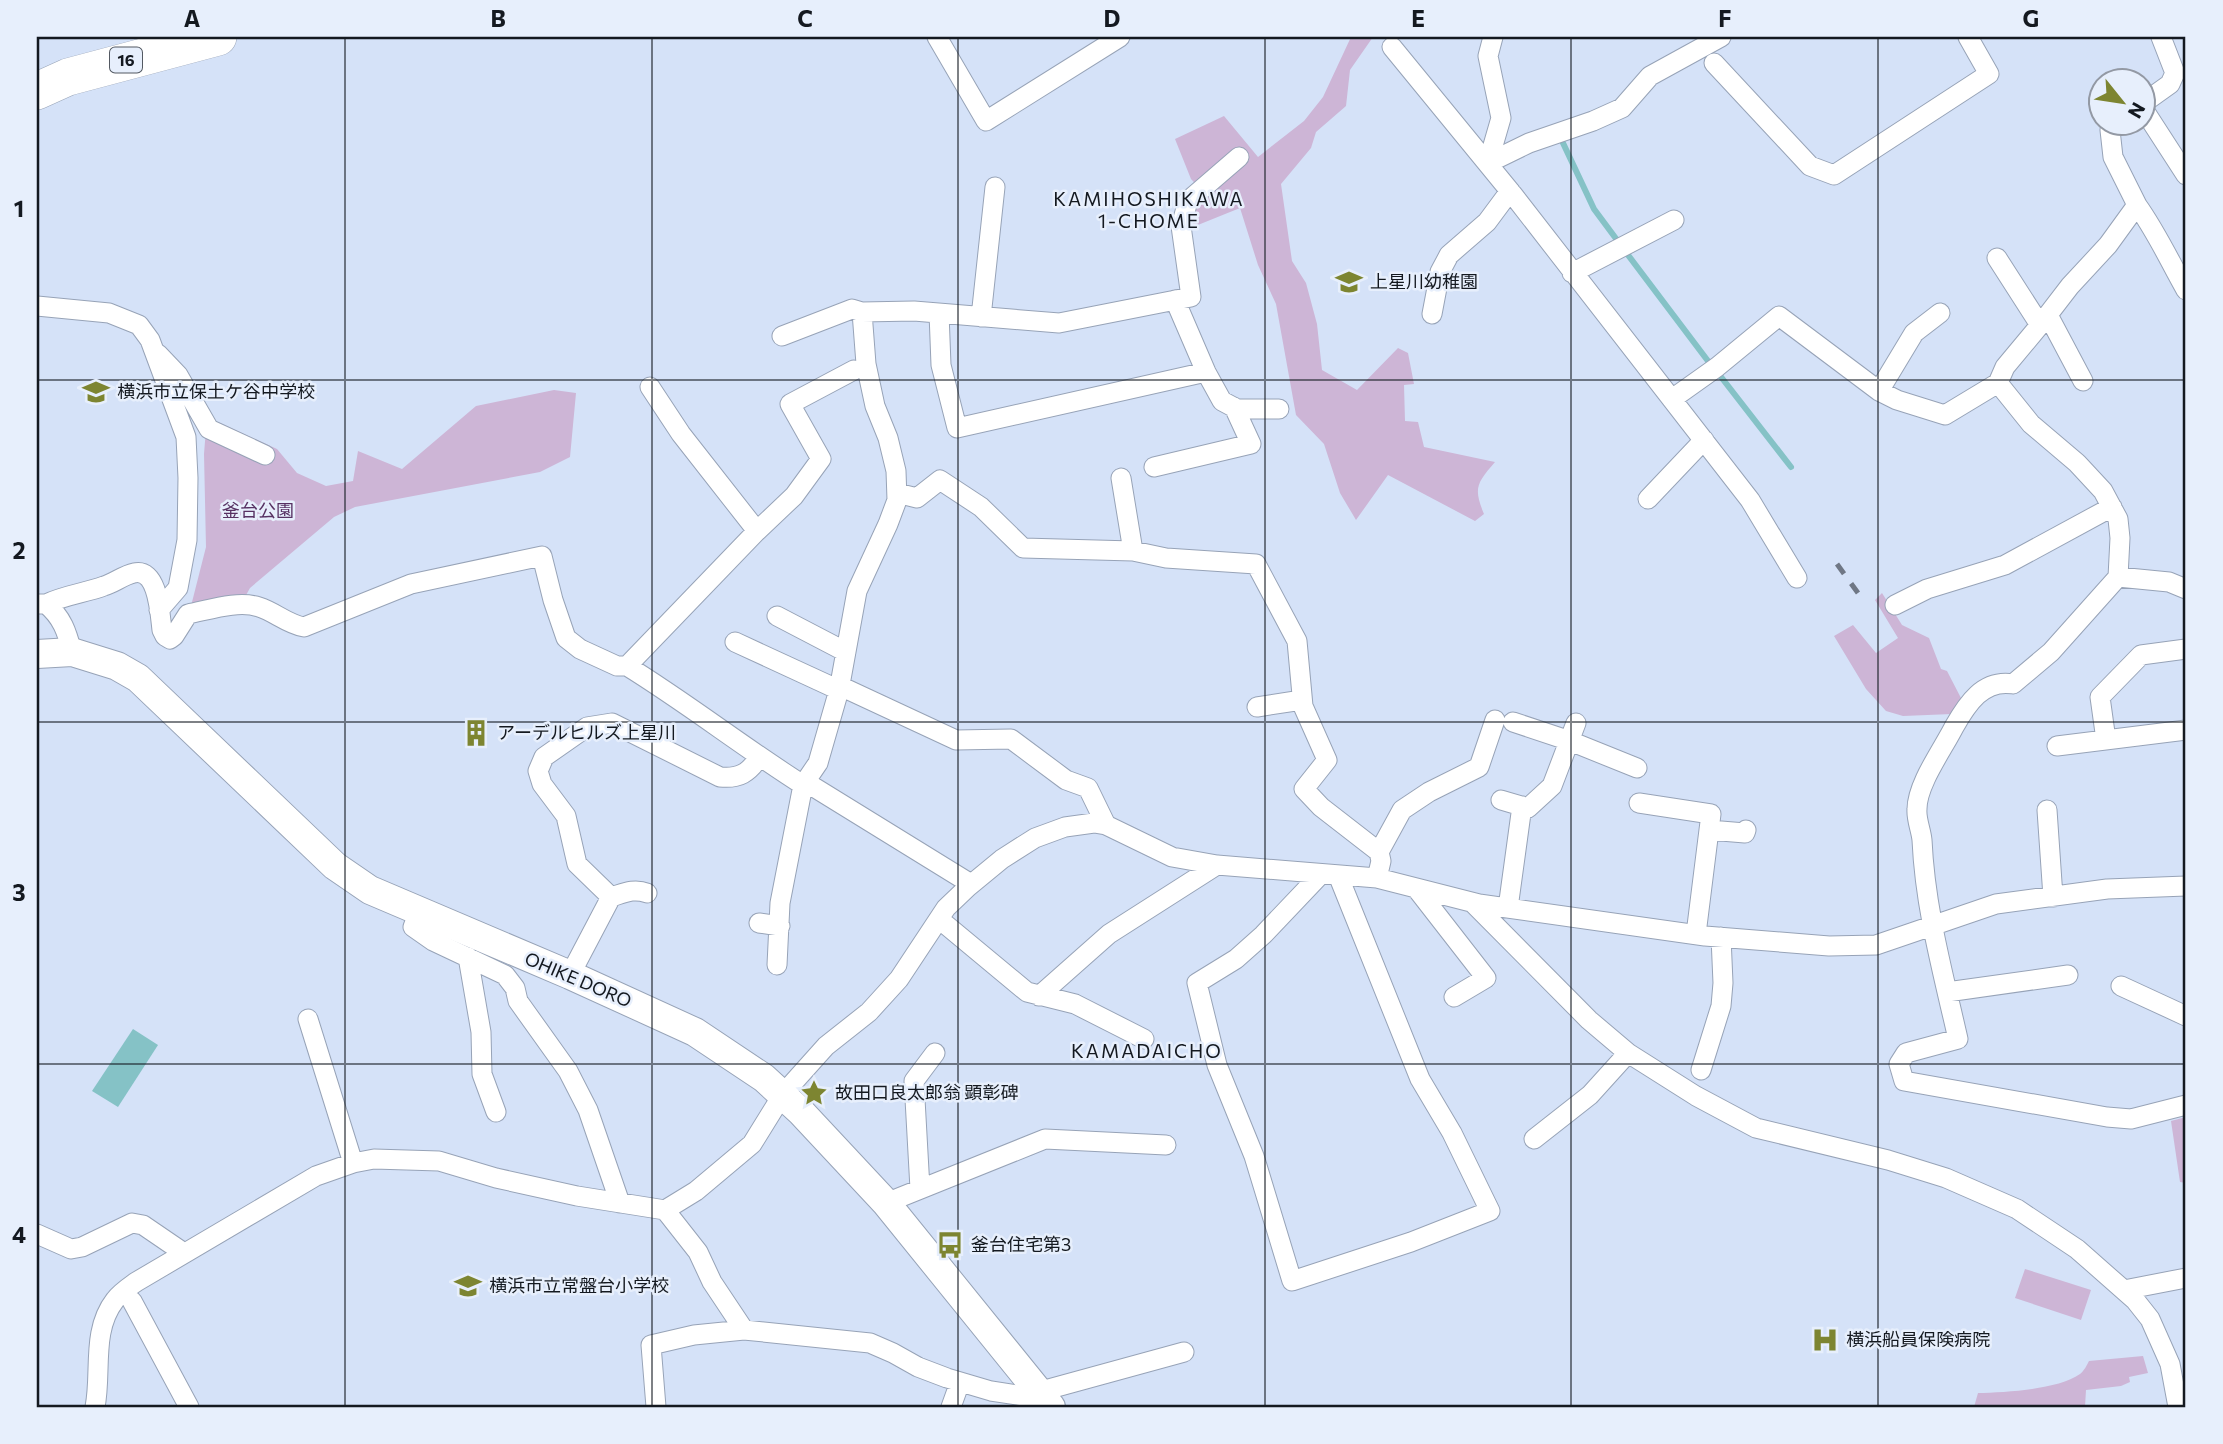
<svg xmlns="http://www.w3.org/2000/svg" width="2223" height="1444" font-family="Commissioner,'Noto Sans JP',sans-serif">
<rect width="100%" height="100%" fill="#d5e2f8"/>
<!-- green -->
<path fill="#cdb5d6" d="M1351 37H1373L1350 70 1346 106 1316 132 1311 148 1281 184 1292 261 1306 283 1317 324 1322 370 1357 390 1398 348 1408 353 1414 384 1404 385 1405 421 1418 422 1424 447 1495 462C1477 483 1473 488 1484 514L1475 521 1388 475 1356 520 1340 493 1324 444 1296 415 1276 304 1258 265 1240 208 1188 229 1198 205 1206 195 1191 179 1175 139 1224 116 1258 157 1304 121 1323 97Z
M554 390 576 393 570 457 540 472 355 507 334 517 250 588 245 597 191 606 206 547 204 454 206 429 218 422 277 449 297 473 326 486 353 481 358 451 402 469 476 406Z
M1882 593 1902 625 1929 638 1941 669 1947 671 1962 700 1952 714 1903 716 1886 711 1866 689 1834 636 1853 625 1876 653 1898 638 1875 600Z
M2186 1117V1183L2180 1182 2171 1121Z
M2025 1269 2091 1290 2081 1320 2015 1298Z
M2143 1356 2148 1373 2129 1377 2130 1382 2121 1386 2086 1390 2085 1407H1974L1978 1393C2005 1392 2057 1390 2080 1374 2084 1371 2087 1365 2089 1361Z"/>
<!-- water -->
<path fill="#85c2c6" d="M133 1029 158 1045 118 1107 92 1091Z"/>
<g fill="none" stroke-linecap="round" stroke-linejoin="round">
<!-- stream -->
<path stroke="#85c2c6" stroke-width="6" d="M1563 143 1594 209 1617 240
M1628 255 1711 365
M1718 373 1791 467"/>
<defs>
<path id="street" d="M937 37 986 121 1120 37
M1392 47 1514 196 1750 500 1797 578
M1714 63 1810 166 1834 175 1989 74 1968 37
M2142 104 2170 84 2175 73 2161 37
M2142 107 2186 175
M1488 163 1529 143 1593 121 1622 108 1650 76 1721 37
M1488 163 1501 118 1488 56 1493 37
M2137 205C2157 233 2169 260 2186 290
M1997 258 2040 325
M1572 273 1674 220
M1175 300 1206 372 1222 401 1237 409H1279
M37 306 109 313 139 325 150 340 186 437 188 478 187 540 178 588 159 610
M939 313 941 365 957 428 1206 372
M1432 314 1440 272 1449 255 1487 222 1510 191
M2048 315 2083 381
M981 317 995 187
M782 336 852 309 862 312 914 311 1059 323 1191 297 1181 226 1188 201 1239 157
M158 354 178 375 209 429 265 455
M1998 383 2031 424 2077 463 2103 491 2118 519 2120 538 2118 577 2051 652 2013 684C1983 679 1967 704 1954 727 1943 749 1917 784 1917 809 1916 819 1921 830 1922 840 1925 908 1943 973 1958 1039L1906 1053 1899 1064 1904 1081 2107 1117 2131 1119 2186 1105
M650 387 681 434 757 531
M1879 391 1914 333 1940 313
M1672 399 1717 367 1779 316 1879 391 1897 400 1945 415 1998 383 2005 367 2040 325 2070 286 2108 245 2137 205 2113 157 2110 130 2120 122
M1154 467 1251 444 1234 407
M1121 478 1133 551
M897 493 917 498 940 480 981 507 1023 548 1133 551 1166 558 1256 564 1297 641 1303 706 1327 760 1304 789 1321 807 1379 852 1381 861 1377 878
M1648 499 1704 440
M2118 577 2169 582 2186 589
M37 604H46C62 617 67 632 72 652
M46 604C65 595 85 593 104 586 114 583 124 575 134 573 158 567 160 614 162 630L165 636 170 639 174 636 188 614C209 610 238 600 259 607 275 612 287 624 304 627L411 584 542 556 553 600 566 638 580 649 617 666H627
M1895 605 1927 589 2005 565 2112 507
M777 616 846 652
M735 642 839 690
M840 686 956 740 1011 739 1066 780 1088 788 1106 825
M1257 707 1302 700
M1513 722 1570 741 1637 768
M2106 740 2100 697 2141 655 2186 649
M2057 746 2186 730
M804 781 971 884
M803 785C743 747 687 703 627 666L757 531 794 496 821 459 790 404 854 370
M1501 800 1528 808 1552 786 1576 723
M1639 803 1711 814 1696 934
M2047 810 2053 897
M1709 830 1745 833 1746 830
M1379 852 1402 810 1429 792 1479 767 1495 720
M1321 874 1263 935 1236 959 1197 983 1217 1065 1254 1156 1292 1281 1411 1242 1490 1211 1452 1133 1420 1079 1338 875
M1416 888 1486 978 1454 997
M611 897C624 893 634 888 647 893
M1473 903 1589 1020 1628 1053 1696 1096 1756 1128 1888 1160 1946 1178 2017 1209 2077 1249 2135 1300 2150 1319 2170 1364 2178 1407
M1508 908 1522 806
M419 911 413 927 433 941 505 975 515 988 518 1001 568 1071 588 1110 620 1203
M939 919 1027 992 1075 1004 1144 1039
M759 923 780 926
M468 957 481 1032 482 1074 496 1112
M777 965 780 903 803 785 818 763 839 690 857 591 888 524 897 500 896 471 888 438 875 406 866 364 862 312
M570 975 611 897 577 864 566 816 542 784 538 771 544 757 587 727 612 723 720 777C739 779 749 773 759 757
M2121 986 2186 1016
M1947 992 2068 975
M1039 996 1109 934 1217 865
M308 1019 353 1163
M1701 1070 1721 1006 1723 983 1721 937
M1534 1139 1590 1095 1628 1053
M920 1189 914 1081 935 1053
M886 1203 1045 1139 1166 1145
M665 1210 698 1252 712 1282 744 1330
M37 1234 71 1249 82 1247 132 1223 143 1225 184 1253
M2124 1290 2186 1278
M132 1301 189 1407
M1038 1392 1184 1352
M95 1407C102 1372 91 1331 115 1300 120 1293 129 1287 136 1282L316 1176 353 1163 374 1159 439 1161 496 1178 577 1196 665 1210 696 1191 752 1144 783 1094 826 1046 869 1012 899 979 946 908 968 887 1002 859 1035 838 1065 827 1094 823 1106 825 1172 857 1217 865 1377 878 1479 904 1705 936 1829 946 1876 945 1996 904 2107 889 2186 886
M656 1407 651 1345 694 1335 744 1330 870 1343 893 1353 918 1367 947 1378 991 1391 1044 1399
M951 1407 960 1382"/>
<path id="secondary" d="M37 654 72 652 117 666 138 678 335 866 370 890 570 975 695 1032 764 1078 801 1112 886 1203 1051 1407"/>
<path id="highway" d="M37 91 68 77 218 37"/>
</defs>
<!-- street casing -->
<use href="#street" stroke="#97a3b7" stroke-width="21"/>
<!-- secondary casing -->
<use href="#secondary" stroke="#97a3b7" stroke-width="30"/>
<!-- highway casing -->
<use href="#highway" stroke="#97a3b7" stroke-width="38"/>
<!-- street -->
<use href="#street" stroke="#fff" stroke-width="19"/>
<!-- secondary -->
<use href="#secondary" stroke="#fff" stroke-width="28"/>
<!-- highway -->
<use href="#highway" stroke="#fff" stroke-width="37"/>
<!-- rail -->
<path stroke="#6f7785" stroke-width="5" stroke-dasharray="12 12" stroke-linecap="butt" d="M1837 564 1858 593"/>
</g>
<!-- grid -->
<path fill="none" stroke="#141920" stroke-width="2" stroke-opacity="0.55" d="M345 37V1407M652 37V1407M958 37V1407M1265 37V1407M1571 37V1407M1878 37V1407M37 380H2186M37 722H2186M37 1064H2186"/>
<!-- icons -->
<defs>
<symbol id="school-bare" viewBox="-9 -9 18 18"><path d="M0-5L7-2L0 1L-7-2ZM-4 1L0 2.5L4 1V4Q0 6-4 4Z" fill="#7d8531" stroke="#e7effc" stroke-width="2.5" paint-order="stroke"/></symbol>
<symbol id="building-bare" viewBox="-9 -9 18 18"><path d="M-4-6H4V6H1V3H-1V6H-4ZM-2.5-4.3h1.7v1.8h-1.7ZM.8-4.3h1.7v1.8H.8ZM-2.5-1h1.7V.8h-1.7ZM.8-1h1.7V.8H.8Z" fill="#7d8531" stroke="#e7effc" stroke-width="2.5" paint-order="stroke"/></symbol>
<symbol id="sight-bare" viewBox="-9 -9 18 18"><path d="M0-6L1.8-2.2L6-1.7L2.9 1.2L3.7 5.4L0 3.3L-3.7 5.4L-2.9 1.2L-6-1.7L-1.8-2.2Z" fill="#7d8531" stroke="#e7effc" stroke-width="2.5" paint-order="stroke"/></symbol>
<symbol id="bus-bare" viewBox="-9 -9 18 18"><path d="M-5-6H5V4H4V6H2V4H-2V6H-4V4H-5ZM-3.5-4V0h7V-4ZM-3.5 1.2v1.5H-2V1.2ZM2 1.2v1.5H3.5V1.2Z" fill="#7d8531" stroke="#e7effc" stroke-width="2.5" paint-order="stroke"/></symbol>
<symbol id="hospital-bare" viewBox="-9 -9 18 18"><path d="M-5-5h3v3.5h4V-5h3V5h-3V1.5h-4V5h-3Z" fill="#7d8531" stroke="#e7effc" stroke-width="2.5" paint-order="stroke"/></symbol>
</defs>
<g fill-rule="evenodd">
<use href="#school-bare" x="1330" y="263" width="38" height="38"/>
<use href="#school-bare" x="77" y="373" width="38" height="38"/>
<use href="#building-bare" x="457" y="714" width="38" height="38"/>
<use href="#sight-bare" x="795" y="1074" width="38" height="38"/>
<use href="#bus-bare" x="931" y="1226" width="38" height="38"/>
<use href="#school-bare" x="449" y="1267" width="38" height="38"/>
<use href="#hospital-bare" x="1806" y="1321" width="38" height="38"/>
</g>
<g text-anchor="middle" stroke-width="5" stroke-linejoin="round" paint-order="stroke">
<!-- shield labels -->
<rect fill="#e7effc" stroke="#535962" stroke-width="2" x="110" y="47.5" width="32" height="25" rx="5"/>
<g font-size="16" font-weight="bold" fill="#141920">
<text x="126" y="66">16</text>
</g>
<!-- poi labels -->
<g font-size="18" fill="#141920" stroke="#e7effc" text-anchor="start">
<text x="1370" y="288">上星川幼稚園</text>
<text x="117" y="398">横浜市立保土ケ谷中学校</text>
<text x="497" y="739">アーデルヒルズ上星川</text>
<text x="835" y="1099">故田口良太郎翁 顕彰碑</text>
<text x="971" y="1251">釜台住宅第3</text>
<text x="489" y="1292">横浜市立常盤台小学校</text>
<text x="1846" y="1346">横浜船員保険病院</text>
</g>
<!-- park labels -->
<g font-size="18" fill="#573263" stroke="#e7effc">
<text x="258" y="517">釜台公園</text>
</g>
<!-- street labels -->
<g font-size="18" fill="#141920" stroke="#e7effc">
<text transform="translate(578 980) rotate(23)" y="6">OHIKE DORO</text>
</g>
<!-- neighbourhood labels -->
<g font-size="19" letter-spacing="2" fill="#141920" stroke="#e7effc">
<text x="1149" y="206">KAMIHOSHIKAWA<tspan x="1149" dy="22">1-CHOME</tspan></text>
<text x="1147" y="1058">KAMADAICHO</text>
</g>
</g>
<!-- border -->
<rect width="2223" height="1444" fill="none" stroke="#e7effc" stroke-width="77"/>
<!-- north arrow -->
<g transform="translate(2122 102) rotate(120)"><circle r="33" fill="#e7effc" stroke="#9399a4" stroke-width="2"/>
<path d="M0-5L12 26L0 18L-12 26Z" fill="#7d8531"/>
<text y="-10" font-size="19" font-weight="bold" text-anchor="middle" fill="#141920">N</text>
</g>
<rect x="38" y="38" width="2146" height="1368" fill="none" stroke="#141920" stroke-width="2.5"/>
<g font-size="23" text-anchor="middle" font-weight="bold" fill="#141920">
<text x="192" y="27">A</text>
<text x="498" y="27">B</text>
<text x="805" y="27">C</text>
<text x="1112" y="27">D</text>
<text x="1418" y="27">E</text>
<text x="1725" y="27">F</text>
<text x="2031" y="27">G</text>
<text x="19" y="217">1</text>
<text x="19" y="559">2</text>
<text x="19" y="901">3</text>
<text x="19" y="1243">4</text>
</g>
</svg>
